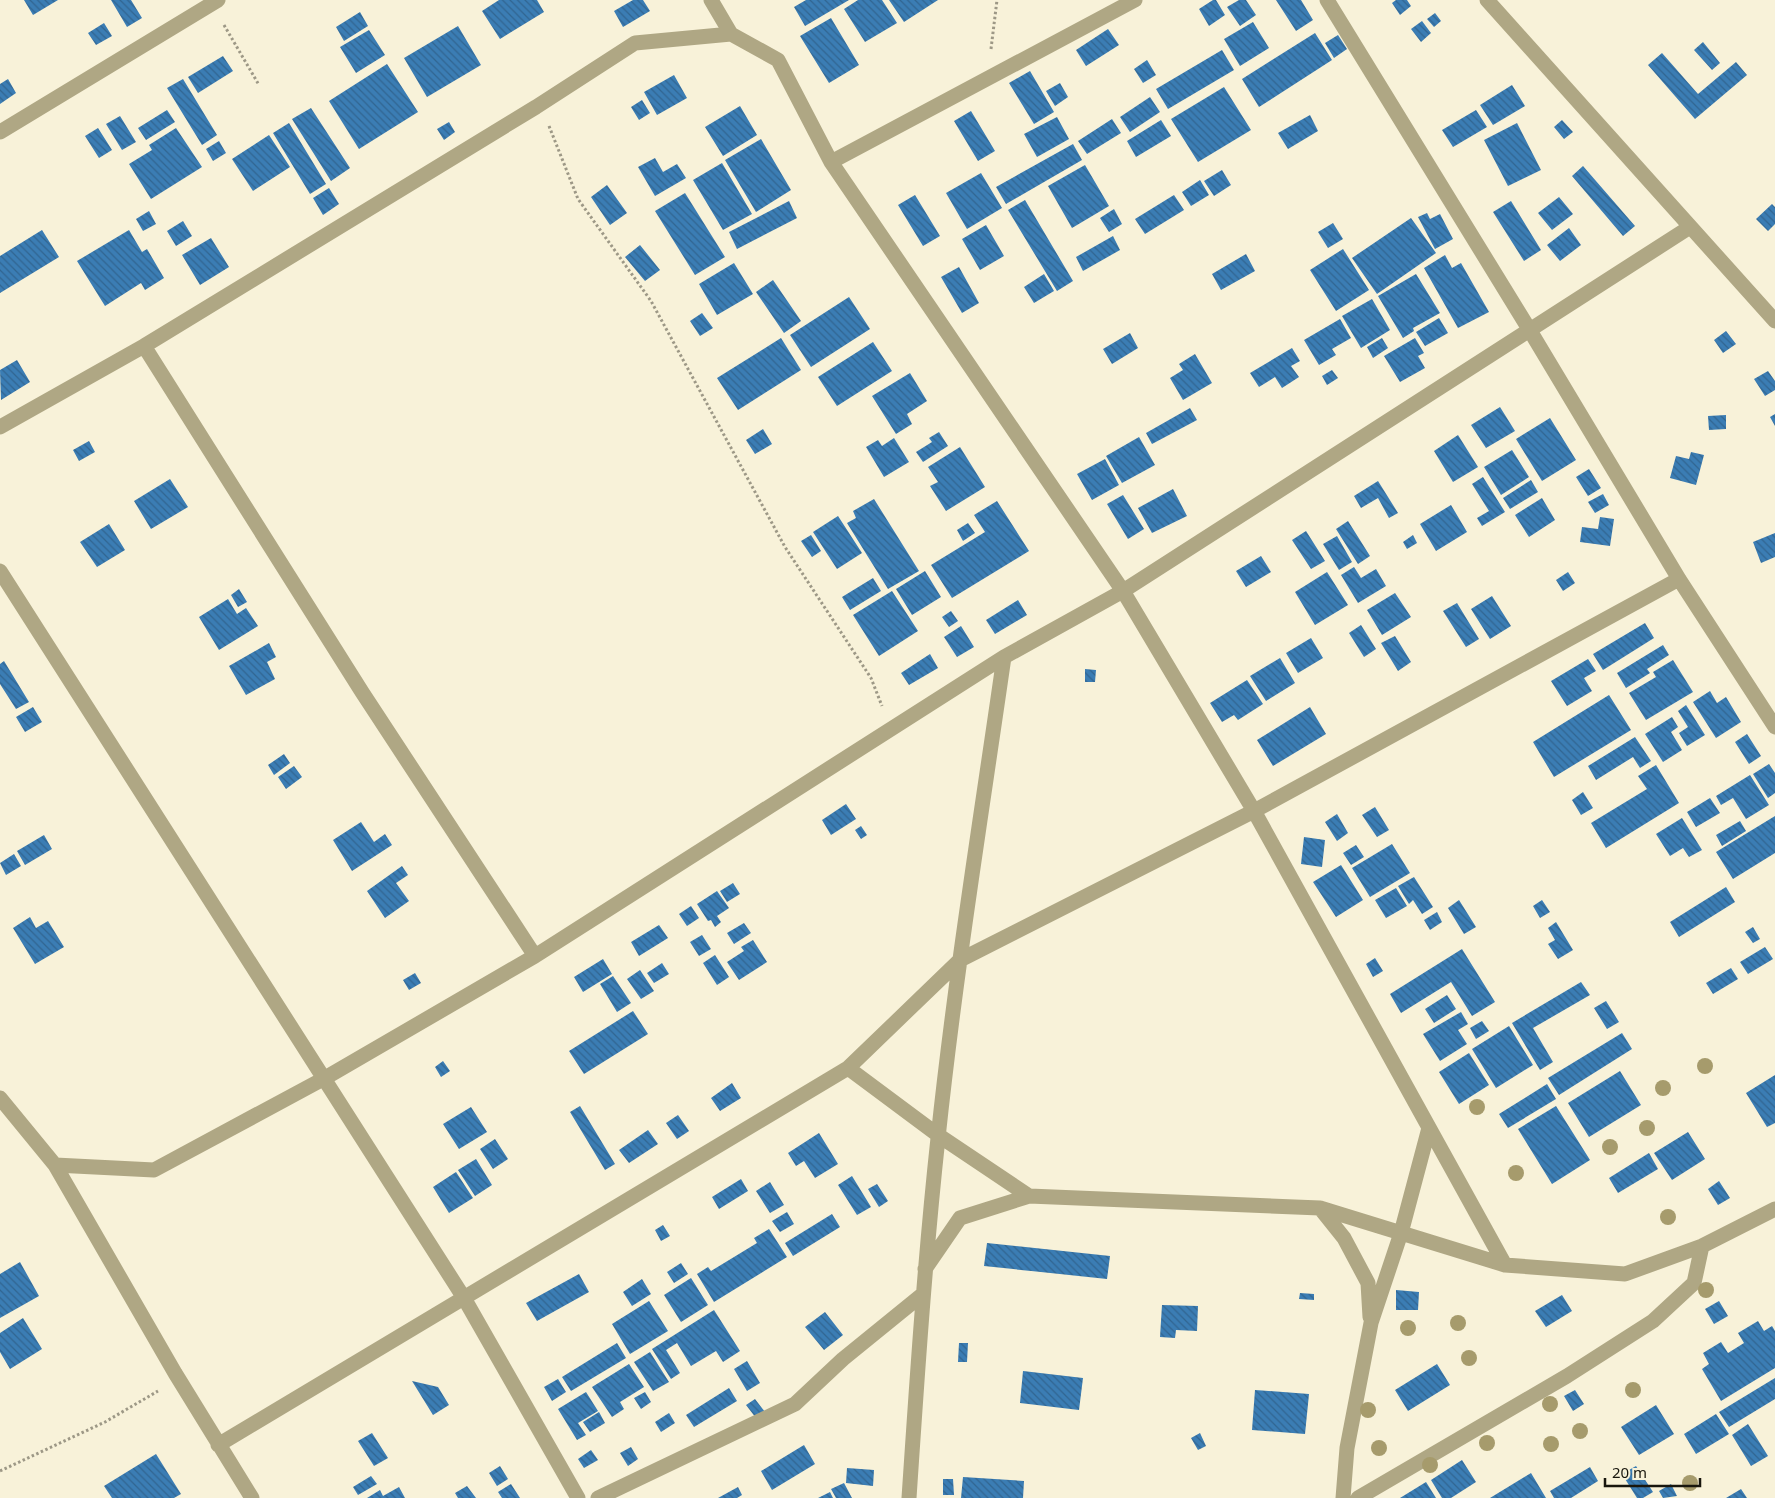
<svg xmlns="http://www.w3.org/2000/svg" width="1775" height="1498" font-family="'Noto Sans',sans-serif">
<defs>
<pattern id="building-back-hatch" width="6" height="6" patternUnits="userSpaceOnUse" patternTransform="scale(1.25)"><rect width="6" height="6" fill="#3b7db4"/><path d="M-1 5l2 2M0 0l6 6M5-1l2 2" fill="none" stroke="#316591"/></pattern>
</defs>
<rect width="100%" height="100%" fill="#f8f2d9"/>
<!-- building -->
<path fill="url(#building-back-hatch)" d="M24 0H58L33 15Z
M111 0H131L142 18 127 27Z
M499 0H537L544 12 500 39 482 11Z
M633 0H643L650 11 623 27 614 11Z
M806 0H849L805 26 794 7Z
M858 0H882L897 23 865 42 844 9Z
M889 0H938L904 22Z
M1213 0H1216L1225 15 1209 26 1199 9Z
M1239 0H1246L1256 15 1240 26 1227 7Z
M1276 0H1301L1313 20 1296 31Z
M1396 0H1407L1411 6 1400 15 1392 3Z
M360 12 368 26 344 41 336 27Z
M1435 13 1441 21 1434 27 1427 19Z
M831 18 859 65 829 83 800 36Z
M1422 21 1431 33 1421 42 1411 29Z
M1253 22 1269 48 1240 66 1224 39Z
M104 23 112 36 96 45 88 33Z
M458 26 481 65 427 97 404 58Z
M1108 29 1119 45 1086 66 1076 50Z
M369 30 385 55 356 73 340 47Z
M1315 33 1332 60 1259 107 1242 79Z
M1338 35 1347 49 1334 58 1325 43Z
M1703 42 1720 63 1712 70 1694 50Z
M1222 50 1234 70 1168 109 1156 89Z
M1662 53 1698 94 1736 62 1747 75 1695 119 1648 65Z
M223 56 233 71 198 93 188 77Z
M1147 60 1156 75 1143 83 1134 69Z
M387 64 418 112 359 149 329 101Z
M1030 71 1054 112 1034 124 1009 83Z
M674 75 687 98 657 115 644 92Z
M8 79 16 93 0 104V84Z
M183 79 217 135 202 145 167 88Z
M1060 83 1068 97 1055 106 1046 91Z
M1512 85 1525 106 1493 125 1480 105Z
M1224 87 1251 130 1198 162 1171 119Z
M1150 97 1160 112 1130 132 1120 117Z
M642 100 650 113 639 120 631 107Z
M740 106 757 135 723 156 705 127Z
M311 108 350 168 331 181 292 119Z
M167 110 175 122 146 140 138 128Z
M1476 110 1487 127 1453 147 1442 130Z
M971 111 995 151 978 161 954 121Z
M1310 115 1318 131 1288 149 1278 133Z
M120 116 136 142 122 150 106 124Z
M1057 117 1069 139 1037 157 1024 134Z
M1112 119 1121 133 1087 154 1078 141Z
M1161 120 1171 136 1136 157 1127 141Z
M1562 120 1573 132 1564 139 1554 127Z
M449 122 455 132 444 140 437 129Z
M289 123 326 184 310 194 273 133Z
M1517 123 1541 170 1508 186 1484 140Z
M98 128 112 150 99 158 85 136Z
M176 128 202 167 151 199 129 164 152 150 149 145Z
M269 135 290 167 253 191 232 159Z
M761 139 791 190 756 212 725 160Z
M219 141 226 153 213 161 206 149Z
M1073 144 1082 160 1006 204 996 187Z
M655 158 663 172 677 164 686 178 655 196 638 167Z
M722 163 752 214 723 230 693 180Z
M1085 165 1109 206 1072 228 1048 186Z
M1583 166 1635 226 1623 236 1572 176Z
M1222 170 1231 185 1214 196 1204 181Z
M981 173 1002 208 967 229 946 193Z
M1200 180 1209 195 1191 206 1182 192Z
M607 185 627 213 610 225 591 197Z
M329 188 339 204 323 215 313 198Z
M685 193 725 257 695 275 655 211Z
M915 195 940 236 923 246 898 205Z
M1174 195 1184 210 1145 234 1135 219Z
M1559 197 1573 214 1552 230 1538 213Z
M1025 200 1073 281 1057 291 1008 210Z
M789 201 797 218 737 249 729 232Z
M1511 201 1541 250 1524 261 1493 212Z
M1772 204 1775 207V224L1768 231 1756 219Z
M1114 209 1122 224 1109 232 1100 218Z
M149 211 156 224 143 231 136 219Z
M1427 213 1430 219 1440 214 1453 239 1435 249 1418 217Z
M1411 218 1436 253 1377 294 1352 258Z
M183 221 192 236 176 246 167 231Z
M1333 223 1343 239 1328 248 1318 232Z
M986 225 1004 256 980 270 962 239Z
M1569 228 1581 245 1560 261 1547 245Z
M42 230 59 257 0 293V256Z
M129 230 142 252 147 249 164 278 145 290 141 283 105 306 77 261Z
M1113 236 1120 250 1083 271 1076 257Z
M211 238 229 267 200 285 182 255Z
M640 245 660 270 645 281 625 257Z
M1343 249 1369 290 1336 311 1310 270Z
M1246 254 1255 271 1221 290 1212 274Z
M1445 255 1452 268 1461 263 1489 312 1458 328 1424 268Z
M734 263 753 294 717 315 699 284Z
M959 267 979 303 962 313 941 277Z
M1044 274 1054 291 1034 303 1024 287Z
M1416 274 1440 313 1413 328 1414 331 1403 338 1378 296Z
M773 280 801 321 784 333 756 292Z
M849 297 870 329 811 367 790 335Z
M1372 299 1390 330 1361 348 1342 316Z
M702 313 713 328 700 336 690 321Z
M1439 318 1448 333 1425 346 1416 332Z
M1340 319 1351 338 1332 349 1336 355 1319 365 1304 340Z
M1726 331 1736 344 1723 353 1714 340Z
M1130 333 1138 348 1112 364 1103 349Z
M781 338 801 370 738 410 717 378Z
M1382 338 1388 348 1373 358 1367 347Z
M1415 338 1424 353 1418 356 1425 368 1400 382 1384 356Z
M873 342 892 371 837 406 818 377Z
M1292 348 1300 361 1291 366 1299 377 1282 388 1275 377 1259 387 1250 373Z
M1195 354 1212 383 1183 400 1170 378 1183 370 1179 364Z
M17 360 30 382 1 400 0 370Z
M1332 370 1338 378 1327 385 1322 376Z
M1768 371 1775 381V390L1765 396 1754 379Z
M910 373 927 401 907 414 912 424 896 434 872 396Z
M1500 407 1515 431 1486 448 1471 425Z
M1190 408 1197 420 1152 444 1146 433Z
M1775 414V426L1770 417Z
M1726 415V429L1709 430 1708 416Z
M1550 418 1576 460 1542 481 1516 439Z
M763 429 772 444 755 454 746 440Z
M939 432 948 446 923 462 916 452 932 442 929 438Z
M1458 435 1478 467 1453 482 1434 451Z
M1139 437 1155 465 1122 483 1106 456Z
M894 438 909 462 884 477 866 447 878 440 882 446Z
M89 441 95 452 79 461 73 450Z
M960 447 985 487 946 511 930 486 938 482 928 467Z
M1512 450 1529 477 1501 495 1484 467Z
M1691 452 1704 455 1696 485 1670 478 1676 456 1689 459Z
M1105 459 1119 485 1092 500 1077 474Z
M1589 469 1601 488 1588 496 1576 477Z
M1483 477 1505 512 1482 526 1477 518 1489 511 1472 484Z
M170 479 188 507 151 529 134 501Z
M1531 480 1538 492 1510 509 1503 498Z
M1378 481 1398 513 1389 518 1378 498 1361 508 1354 496Z
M1173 489 1187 516 1152 533 1138 508Z
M1603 494 1609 505 1595 513 1588 502Z
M1123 495 1144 529 1128 539 1107 504Z
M1542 498 1555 520 1529 537 1515 515Z
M874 499 919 571 888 589 847 523 856 518 853 511Z
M997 501 1029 551 952 598 931 565 985 532 974 515Z
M1451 505 1467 532 1436 551 1420 524Z
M838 516 862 553 837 569 813 532Z
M1600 517 1614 519 1610 546 1580 542 1582 527 1598 529Z
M1348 521 1370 556 1358 564 1336 529Z
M968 523 975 533 963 541 957 530Z
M109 524 125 550 97 567 80 542Z
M1306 531 1325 561 1311 569 1292 540Z
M1775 533V557L1761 563 1753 542Z
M811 535 821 551 812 557 801 541Z
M1413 535 1417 543 1407 549 1403 542Z
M1337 536 1352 562 1339 570 1323 544Z
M1261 556 1271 572 1246 587 1236 571Z
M1354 567 1361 578 1376 569 1386 586 1358 603 1341 575Z
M925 571 941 597 912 615 896 589Z
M1327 572 1348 605 1315 625 1295 592Z
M1568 572 1575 583 1563 591 1556 580Z
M873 578 881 591 850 610 842 597Z
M239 589 247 602 238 607 231 595Z
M892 591 918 631 879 656 853 615Z
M1395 593 1411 617 1382 635 1367 610Z
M1492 596 1511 626 1490 639 1471 609Z
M228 599 237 614 246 608 258 626 219 650 199 617Z
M1018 600 1027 615 995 634 986 620Z
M1457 603 1479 639 1466 647 1443 611Z
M951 611 958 621 949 627 942 617Z
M1645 623 1654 638 1603 670 1593 654Z
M1361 625 1376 649 1364 657 1349 633Z
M961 626 974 647 957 657 944 637Z
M1395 636 1411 662 1398 671 1381 643Z
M1311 638 1323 658 1298 673 1286 653Z
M269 643 276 657 267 662 275 679 246 695 229 666Z
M1663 645 1669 655 1647 669 1650 673 1626 688 1617 673Z
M930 654 938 668 909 685 901 673Z
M1280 658 1295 683 1266 701 1250 676Z
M1588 659 1596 671 1584 678 1592 691 1567 706 1551 681Z
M1673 660 1693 692 1646 720 1629 693 1656 677 1653 672Z
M4 661 29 702 16 709 0 684V664Z
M1085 669 1096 670 1095 682H1085Z
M1247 680 1263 704 1238 720 1234 715 1222 722 1210 703Z
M1710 691 1717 703 1726 697 1741 722 1716 738 1693 702Z
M1609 695 1631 730 1554 777 1533 742Z
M1686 705 1705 735 1687 746 1679 733 1688 727 1678 711Z
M33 707 42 722 25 732 16 717Z
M1310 707 1326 734 1273 766 1257 740Z
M1672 717 1678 727 1671 732 1682 750 1663 762 1645 734Z
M1747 734 1761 756 1749 764 1735 742Z
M1635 737 1651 761 1640 768 1633 757 1596 780 1588 766Z
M284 754 290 763 274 775 268 765Z
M1769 764 1775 773V793L1768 798 1753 774Z
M1656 765 1679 803 1606 848 1591 823 1647 789 1638 776Z
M294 766 302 777 286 789 278 777Z
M1750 775 1769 805 1746 819 1733 798 1721 805 1716 796Z
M1583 792 1593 808 1581 815 1572 800Z
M1710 798 1720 813 1696 827 1687 812Z
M846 804 856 819 831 835 822 820Z
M1375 807 1389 830 1377 837 1362 815Z
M1337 814 1348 833 1337 841 1325 822Z
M1775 816V853L1733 879 1716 852Z
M1682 818 1702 850 1689 857 1683 848 1670 856 1656 834Z
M1740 821 1746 831 1722 846 1716 835Z
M361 822 374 842 385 834 392 845 352 871 333 840Z
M861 826 867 835 861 839 855 830Z
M44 835 52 849 25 865 17 851Z
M1304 837 1325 840 1322 867 1301 864Z
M1392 844 1410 873 1370 897 1352 868Z
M1356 845 1364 857 1351 865 1343 853Z
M14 854 21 866 6 875 0 863Z
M1341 865 1363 900 1336 917 1313 882Z
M402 866 408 875 396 883 409 901 385 918 367 891Z
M1414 877 1433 907 1422 914 1413 900 1409 904 1398 886Z
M733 883 740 894 727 902 720 891Z
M1726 887 1735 902 1679 937 1670 922Z
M1396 888 1407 906 1386 918 1375 900Z
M717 891 729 908 717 916 721 922 715 927 711 920 708 921 697 904Z
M1459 900 1476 927 1464 934 1448 908Z
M1542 900 1550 912 1540 918 1533 906Z
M691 906 699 918 687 926 679 914Z
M1437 912 1442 922 1430 930 1424 920Z
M30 917 36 928 48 921 64 947 35 964 13 928Z
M1556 922 1573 950 1558 959 1548 944 1555 940 1548 928Z
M744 923 751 933 734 944 727 933Z
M659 925 668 938 639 956 631 942Z
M1753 927 1760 939 1753 943 1745 932Z
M702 935 711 949 699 956 690 942Z
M753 940 767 962 739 980 727 962 744 951 741 947Z
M1765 947 1773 959 1748 974 1740 962Z
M1462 949 1495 1002 1472 1016 1451 982 1401 1013 1390 994Z
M715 955 729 977 717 985 703 963Z
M1375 958 1383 971 1373 977 1366 964Z
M603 959 612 974 583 992 574 977Z
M662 963 669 974 654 983 647 973Z
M1731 968 1738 979 1713 994 1706 983Z
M640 970 654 991 641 999 627 979Z
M415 973 421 983 409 990 403 980Z
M613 976 631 1003 617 1012 600 984Z
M1581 982 1590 995 1533 1028 1553 1062 1540 1070 1512 1023Z
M1447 995 1456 1009 1434 1023 1425 1009Z
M1606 1001 1619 1022 1607 1029 1594 1008Z
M633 1011 648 1034 584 1074 569 1051Z
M1461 1012 1468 1024 1458 1030 1467 1044 1440 1061 1423 1034Z
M1482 1021 1489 1031 1476 1039 1470 1028Z
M1509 1026 1533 1065 1496 1088 1472 1049Z
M1622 1033 1632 1049 1559 1095 1548 1078Z
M1469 1053 1489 1085 1459 1104 1439 1072Z
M443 1061 450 1071 441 1077 435 1067Z
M1620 1071 1641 1105 1589 1137 1568 1103Z
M1775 1075V1123L1767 1127 1746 1093Z
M732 1083 741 1098 720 1111 711 1098Z
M1547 1084 1556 1099 1508 1128 1499 1114Z
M580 1106 615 1164 605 1170 570 1112Z
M1556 1106 1590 1160 1552 1184 1518 1129Z
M471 1107 487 1132 459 1149 443 1124Z
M678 1115 689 1131 677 1139 666 1123Z
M648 1130 658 1144 629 1163 619 1150Z
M1688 1132 1705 1159 1672 1180 1654 1153Z
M819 1133 838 1164 815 1178 804 1161 796 1166 788 1153Z
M495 1139 508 1159 493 1169 480 1149Z
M1649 1153 1658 1169 1618 1193 1609 1178Z
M476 1159 492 1185 475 1196 458 1170Z
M456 1172 473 1198 449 1213 433 1187Z
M852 1176 871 1207 857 1215 838 1185Z
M741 1179 748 1191 719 1209 712 1197Z
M1719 1181 1730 1198 1718 1205 1708 1189Z
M770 1182 784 1205 770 1213 756 1191Z
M877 1184 888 1201 879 1207 868 1189Z
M787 1212 794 1224 780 1232 772 1221Z
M832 1214 840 1227 793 1256 785 1243Z
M663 1225 670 1236 661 1241 655 1230Z
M769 1229 787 1257 714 1302 697 1274 708 1267 711 1271 757 1243 754 1238Z
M987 1243 1110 1256 1107 1279 984 1266Z
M20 1262 39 1296 0 1318V1274Z
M681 1263 688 1274 674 1283 667 1272Z
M579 1274 589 1292 537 1321 526 1303Z
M691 1278 708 1305 681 1322 664 1295Z
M642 1279 651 1294 632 1306 623 1292Z
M1396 1290 1419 1292 1418 1310H1396Z
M1300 1293 1314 1294V1300L1299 1299Z
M1562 1295 1572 1311 1546 1327 1535 1311Z
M649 1301 668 1331 630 1354 612 1324Z
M1719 1301 1728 1316 1714 1324 1705 1309Z
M1162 1305 1198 1306 1197 1331 1176 1330 1175 1338 1160 1337Z
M714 1310 740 1351 723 1362 716 1351 691 1366 677 1343 666 1350 680 1373 671 1379 652 1349Z
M825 1312 843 1335 824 1350 805 1327Z
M23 1318 42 1349 10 1369 0 1352V1333Z
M1758 1321 1764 1331 1772 1326 1775 1331V1368L1721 1401 1702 1369 1709 1364 1703 1353 1721 1342 1728 1353 1744 1343 1738 1333Z
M617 1343 626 1358 571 1391 562 1377Z
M959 1343H968L967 1362H958Z
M650 1352 669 1382 653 1391 634 1362Z
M747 1361 760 1383 747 1391 734 1369Z
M629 1364 644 1387 620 1402 624 1409 612 1417 592 1387Z
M1437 1364 1450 1385 1408 1411 1395 1390Z
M1023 1371 1083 1378 1079 1410 1020 1403Z
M1775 1378V1399L1729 1427 1719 1412Z
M558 1379 566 1392 552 1401 544 1387Z
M412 1381 438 1387 449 1405 433 1415Z
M729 1388 737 1401 694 1427 686 1415Z
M1255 1390 1309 1394 1305 1434 1252 1430Z
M1575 1390 1584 1404 1573 1411 1564 1396Z
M586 1392 598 1411 578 1423 586 1435 577 1440 558 1409Z
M645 1392 651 1402 641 1409 634 1398Z
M755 1399 765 1412 756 1418 746 1405Z
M1656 1405 1674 1434 1639 1455 1621 1427Z
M599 1412 605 1423 590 1432 583 1422Z
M669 1413 675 1423 661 1432 655 1422Z
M1716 1414 1729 1434 1696 1454 1684 1434Z
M1748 1424 1768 1456 1751 1466 1732 1435Z
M372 1433 388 1458 374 1466 358 1441Z
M1200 1433 1206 1446 1198 1450 1191 1438Z
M804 1445 815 1464 772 1490 761 1471Z
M631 1447 638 1459 628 1466 620 1453Z
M591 1450 598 1460 584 1468 578 1459Z
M156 1454 181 1494 174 1498H112L104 1486Z
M1462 1460 1476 1482 1451 1498H1442L1431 1480Z
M500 1466 508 1479 497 1486 489 1473Z
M1636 1466 1653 1492 1643 1498H1637L1622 1474Z
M1590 1467 1598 1481 1571 1498H1554L1550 1491Z
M847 1468 874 1470 873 1486 846 1483Z
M1531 1473 1546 1498H1490Z
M371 1476 377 1484 358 1495 353 1487Z
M963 1477 1024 1481 1023 1498H961Z
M943 1479H953L954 1495H943Z
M1426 1482 1436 1498H1400Z
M844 1483 852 1498H836L831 1489Z
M511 1484 520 1498H502L498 1492Z
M1671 1484 1677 1496 1663 1498 1659 1491Z
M467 1486 476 1498H458L455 1493Z
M399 1487 405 1498H367L380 1490 383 1496Z
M738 1487 742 1495 737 1498H718Z
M1741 1489 1747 1498H1726Z
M830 1492 833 1498H818Z"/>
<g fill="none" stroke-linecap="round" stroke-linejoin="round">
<!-- path -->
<path stroke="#9d9886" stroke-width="3" stroke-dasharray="2.5 2.5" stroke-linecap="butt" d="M224 25 259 85
M991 49 997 0
M549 126 578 199 651 301 785 547 871 678 882 706
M0 1471 105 1422 158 1391"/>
<!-- minor -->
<path stroke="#afa784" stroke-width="15" d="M711 0 731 34 778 60 831 162 1123 591 1254 811 1505 1265
M1327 0 1529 329 1679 579 1775 727
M1487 0 1775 321
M0 132 218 0
M831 162 1135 0
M144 346 362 692 535 956
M0 427 144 346 536 107 635 43 731 34
M0 571 464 1298 578 1498
M848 1068 938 1135 1029 1196 1320 1208 1505 1265 1625 1274 1702 1246 1775 1209
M0 1098 55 1165 175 1373 252 1498
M55 1165 154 1170 325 1078 535 956 1004 657 1123 591 1690 227
M1320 1208 1344 1238 1368 1283 1370 1317
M925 1269 960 1218 1029 1196
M218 1445 848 1068 960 960 1254 811 1679 579
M598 1498 795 1404 843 1359 923 1294
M909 1498C917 1378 925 1258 938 1138 955 977 981 817 1004 657
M1343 1498 1347 1448 1371 1323 1401 1233 1429 1128
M1358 1498 1567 1376 1653 1321 1694 1283 1702 1246"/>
</g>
<!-- trees -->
<g fill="#a69b6c">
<circle cx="1705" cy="1066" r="8"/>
<circle cx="1663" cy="1088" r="8"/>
<circle cx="1477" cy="1107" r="8"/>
<circle cx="1647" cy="1128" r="8"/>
<circle cx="1610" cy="1147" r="8"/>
<circle cx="1516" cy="1173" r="8"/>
<circle cx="1668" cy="1217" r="8"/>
<circle cx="1706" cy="1290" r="8"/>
<circle cx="1458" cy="1323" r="8"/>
<circle cx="1408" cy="1328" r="8"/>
<circle cx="1469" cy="1358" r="8"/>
<circle cx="1633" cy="1390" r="8"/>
<circle cx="1550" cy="1404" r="8"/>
<circle cx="1368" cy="1410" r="8"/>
<circle cx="1580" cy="1431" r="8"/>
<circle cx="1487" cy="1443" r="8"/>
<circle cx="1551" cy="1444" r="8"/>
<circle cx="1379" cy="1448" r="8"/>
<circle cx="1430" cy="1465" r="8"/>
<circle cx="1690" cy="1483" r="8"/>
</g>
<!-- scale -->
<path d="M1605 1478v8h95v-8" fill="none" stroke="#18160d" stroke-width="2.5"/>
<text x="1612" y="1478" font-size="15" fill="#18160d" stroke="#f8f2d9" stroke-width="4" paint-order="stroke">20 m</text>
</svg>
